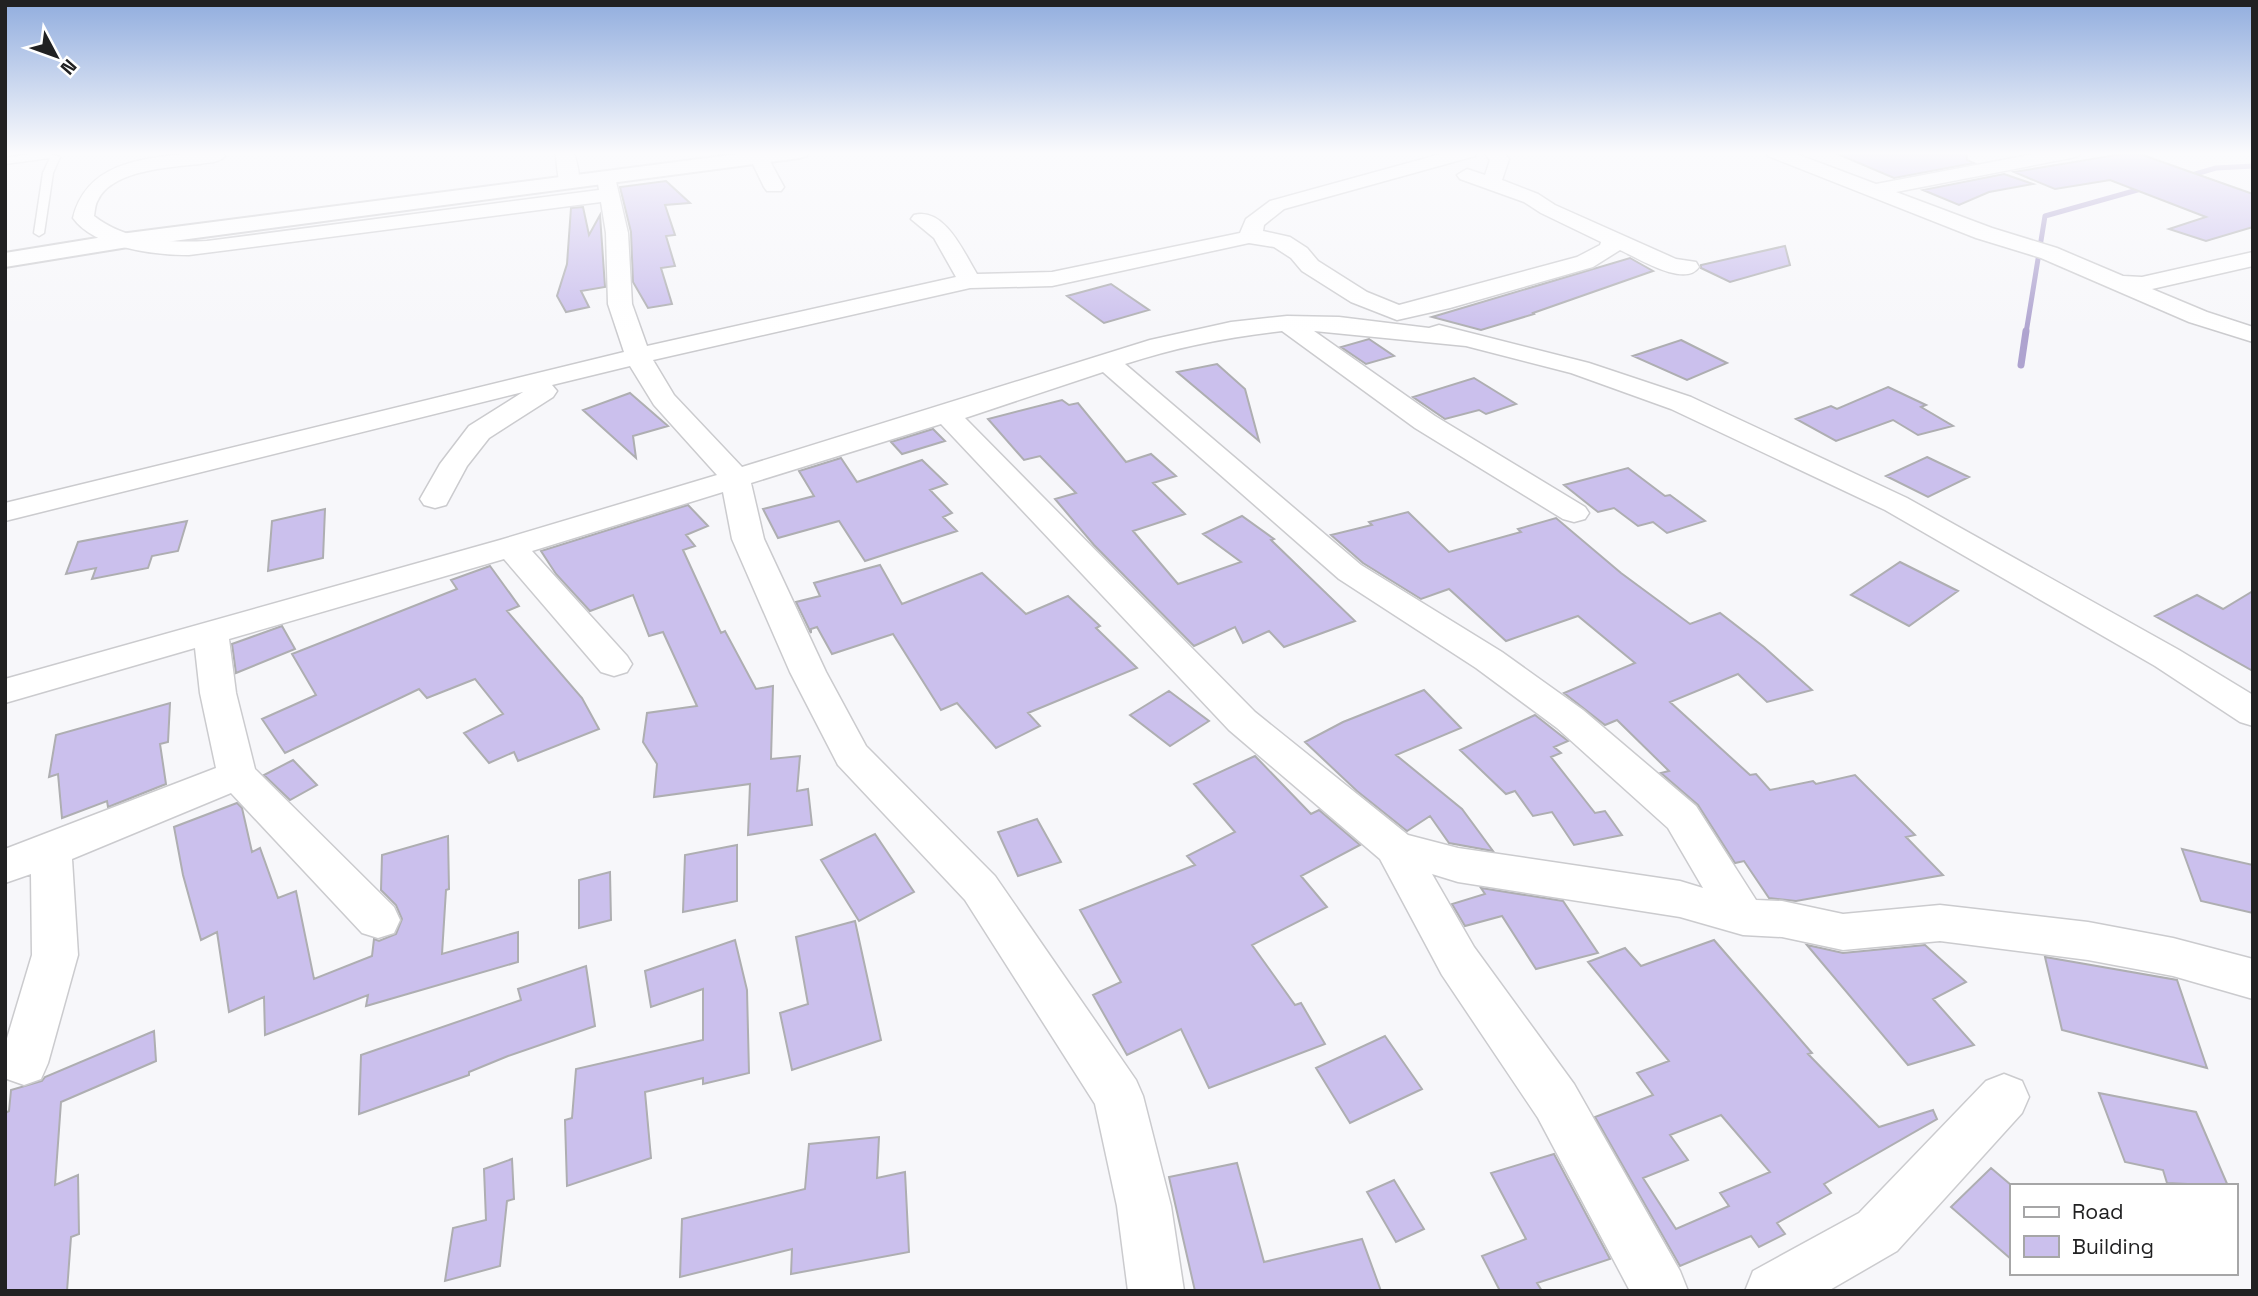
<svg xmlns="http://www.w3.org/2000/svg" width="2258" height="1296" font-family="'Space Grotesk',sans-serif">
<rect width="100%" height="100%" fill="#f7f7fa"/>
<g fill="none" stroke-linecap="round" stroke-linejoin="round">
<!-- stream-far1 -->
<path stroke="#aea3cf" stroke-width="5" d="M2185 177 2216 168 2253 166
M2026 333 2045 216 2148 187"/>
<!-- stream -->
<path stroke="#aea3cf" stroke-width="7" d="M2021 365 2026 331"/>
</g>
<!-- building -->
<path fill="#cbc0ed" stroke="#aeaeb1" stroke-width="2" fill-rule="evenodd" d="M1833 152H1966L1967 160 1974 163 1894 178Z
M2134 152 2253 194V227L2206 241 2169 229 2206 217 2110 180 2055 189 2014 172Z
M2004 174 2033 184 1989 192 1959 205 1923 190Z
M666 181 690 203 665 205 675 235 666 236 675 266 661 268 672 304 648 308 633 282 631 232 620 187Z
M583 207 589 235 600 215 605 287 581 291 589 307 566 312 557 296 567 264 571 208Z
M1785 246 1790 265 1730 282 1701 268V265Z
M1630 258 1653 271 1533 313 1534 314 1481 330 1432 317Z
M1111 284 1149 310 1104 323 1067 296Z
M1369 339 1394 356 1366 364 1341 347Z
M1681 340 1727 363 1687 380 1633 356Z
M1217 364 1245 389 1259 441 1177 372Z
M1474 378 1516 404 1486 414 1479 410 1445 419 1413 397Z
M1888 387 1926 405 1921 407 1953 426 1918 435 1893 420 1836 441 1796 419 1831 406 1837 409Z
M630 393 668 426 633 436 636 458 583 410Z
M1062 400 1069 405 1078 403 1126 462 1151 454 1176 476 1153 483 1185 514 1133 531 1178 584 1241 562 1203 534 1242 516 1274 539 1271 540 1355 621 1284 647 1269 631 1243 643 1235 627 1194 646 1094 545 1055 499 1076 493 1040 456 1024 460 988 419Z
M933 429 945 441 902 454 891 442Z
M1927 457 1969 477 1928 497 1886 476Z
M841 458 857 482 922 460 947 484 930 490 952 513 943 517 957 531 865 561 839 521 778 538 763 509 814 496 799 471Z
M1628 468 1665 496 1670 495 1705 521 1667 533 1653 522 1638 526 1614 508 1598 512 1564 485Z
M688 505 708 526 686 535 695 546 683 550 721 633 725 631 756 689 773 686 771 759 800 756 797 791 808 789 812 825 748 835 750 784 654 797 657 764 643 742 647 713 697 706 663 632 649 636 633 595 590 611 556 574 541 551Z
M325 509 323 558 268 571 272 521Z
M1408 512 1449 552 1521 532 1518 529 1556 518 1621 573 1690 624 1720 613 1764 647 1812 690 1767 702 1738 674 1670 702 1750 775 1756 774 1770 790 1813 781 1816 784 1855 775 1915 835 1906 837 1943 875 1796 901 1769 898 1744 861 1735 863 1698 805 1661 773 1669 771 1617 720 1605 725 1564 693 1635 663 1578 616 1506 641 1449 589 1421 599 1363 563 1331 535 1372 525 1369 522Z
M187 521 178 551 152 556 148 568 92 579 96 568 66 574 78 542Z
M1900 562 1958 591 1909 626 1851 595Z
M880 565 902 604 982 573 1026 614 1068 596 1100 626 1096 628 1137 668 1028 713 1040 726 996 748 957 703 941 710 893 634 832 654 817 627 811 629V633L796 602 820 596 814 583Z
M490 566 519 606 507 611 582 698 599 729 518 761 514 752 489 763 464 733 503 714 475 679 427 698 419 689 285 753 262 719 316 695 292 654 457 589 451 580Z
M2253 591V671L2155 616 2197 595 2223 609Z
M282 626 295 649 236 673 232 644Z
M1424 690 1461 728 1396 755 1462 809 1493 851 1449 843 1430 816 1407 831 1357 791 1305 742 1343 722Z
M1169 691 1209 721 1170 746 1130 715Z
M170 703 168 742 160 744 166 784 108 807 107 801 62 818 58 774 49 777 56 735Z
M1535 715 1568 741 1554 747 1561 753 1551 757 1595 813 1605 811 1622 835 1574 845 1552 812 1533 816 1515 791 1506 794 1460 750Z
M1255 756 1311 814 1319 810 1360 845 1301 876 1327 907 1252 945 1295 1005 1301 1003 1325 1044 1209 1088 1181 1029 1127 1055 1093 995 1121 982 1080 910 1195 865 1187 856 1235 832 1194 784Z
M293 760 317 785 290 800 264 775Z
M237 803 242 808 252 852 260 848 278 898 296 891 314 979 372 956 374 939 379 941 396 934 402 919 396 905 381 890 382 855 448 836 449 889 446 890 442 954 518 932V962L366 1006 368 995 265 1035 264 997 229 1012 217 932 201 940 183 875 174 827Z
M1037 819 1061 862 1018 876 998 832Z
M875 834 914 892 859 921 821 860Z
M737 845V901L683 912 685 855Z
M2182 849 2253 865V913L2201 901Z
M610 872 611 920 579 928V880Z
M1481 888 1563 901 1598 953 1536 969 1502 916 1465 926 1452 904 1485 894Z
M855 921 881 1040 792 1070 780 1013 808 1004 796 937Z
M735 940 747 990 749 1073 703 1084V1078L645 1092 651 1158 567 1186 565 1120 572 1118 576 1069 703 1040V989L651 1007 645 971Z
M1714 940 1812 1053 1808 1054 1879 1127 1933 1110 1937 1119 1824 1184 1831 1193 1777 1223 1785 1234 1759 1247 1751 1236 1680 1266 1595 1117 1653 1095 1637 1073 1669 1061 1588 962 1625 948 1641 966ZM1721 1115 1770 1172 1720 1193 1729 1206 1676 1229 1643 1178 1688 1160 1670 1135Z
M1807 945 1843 953 1925 945 1966 982 1933 999 1974 1045 1908 1065Z
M2045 957 2177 980 2207 1068 2062 1030Z
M586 966 595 1026 508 1056 469 1072V1075L359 1114 361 1055 521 1000 518 989Z
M154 1031 156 1061 61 1102 55 1185 78 1175 79 1234 71 1237 67 1291H5V1113L9 1111 11 1090 42 1081 45 1077Z
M1385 1036 1422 1089 1350 1123 1316 1068Z
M2099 1093 2196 1112 2228 1186 2167 1183 2163 1170 2125 1162Z
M879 1137 877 1178 905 1172 909 1252 791 1274 792 1249 680 1277 682 1219 805 1189 809 1144Z
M1554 1154 1610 1259 1537 1283 1542 1291H1500L1482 1256 1526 1239 1491 1173Z
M512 1159 514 1199 507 1201 500 1266 445 1281 453 1228 486 1220 484 1169Z
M1237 1163 1264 1262 1362 1239 1381 1291H1195L1169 1177Z
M1991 1168 2011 1185V1259L1951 1207Z
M1394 1180 1424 1229 1396 1242 1367 1192Z"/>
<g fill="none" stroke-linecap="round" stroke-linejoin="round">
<defs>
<path id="service" d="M43 152 60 157 53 173 44 233 39 236 34 233 43 173 50 158 5 164V158Z"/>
<path id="minor" d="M205 152H221L225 156C219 163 209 162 200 164 171 167 112 170 98 200 95 204 95 211 94 216 126 241 168 243 207 241L599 190 597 177 600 173H614L628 233 632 304 647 346 956 277 934 238 911 219 914 215C945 207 964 253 977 274L1052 272 1240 233 1246 219 1270 201 1448 152H1477L1475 156 1284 209 1264 225 1263 231 1290 237 1307 248 1318 261 1367 292 1399 305 1577 257 1600 245 1601 242 1541 213 1524 202 1460 179 1457 175 1467 169 1485 175 1490 160 1483 152H1503L1509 159 1502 180 1538 194 1555 205 1676 259 1696 262 1699 267C1685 288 1638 258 1620 250L1593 267 1450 308 1397 320 1351 302 1302 271 1291 258 1274 247 1249 243 1052 286 970 288 653 360 674 395 742 467 1150 340 1231 322 1287 316 1339 317 1429 328 1439 325 1589 363 1691 397 1907 498 2179 650 2253 695V726L2240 722 2155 666 1885 510 1671 409 1571 373 1466 346 1314 331 1435 416 1585 507 1589 513 1585 519 1574 522 1563 519 1415 428 1282 331C1228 337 1177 347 1125 364L1361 565 1502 652 1583 710 1696 806 1756 900 1782 901 1843 914 1940 905 2088 922 2173 938 2253 959V999L2173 976 2088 960 1940 941 1843 950 1782 937 1743 935 1680 917 1458 882 1432 874 1474 947 1574 1084 1680 1271 1688 1291H1630L1538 1118 1442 975 1380 859 1229 730 941 424 751 483 764 539 826 672 866 746 995 876 1136 1080 1143 1096 1171 1206 1184 1291H1128L1117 1206 1095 1104 965 900 838 765 790 672 732 539 723 492 532 551 627 656 632 664 627 672 614 676 601 672 504 559 229 639 236 693 255 769 394 907 400 920 394 933 378 938 362 933 231 793 72 859 78 955 48 1063 41 1079 24 1085 7 1079 5 1045 32 955 31 874 5 883V849L216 768 200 693 195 648 5 703V679L500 540 717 475 654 405 630 366 552 385 557 391 553 397 489 438 467 466 446 505 435 508 424 505 420 499 440 464 469 426 523 392 5 521V503L624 352 608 304 606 233 601 202 189 255C156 255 94 248 73 218 88 157 153 158 205 152ZM1103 372 1339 579 1476 668 1557 728 1668 828 1703 888 1680 881 1458 848 1408 835 1255 712 965 418Z
M555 152H573C577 162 582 177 576 186H562C556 177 558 163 555 152Z
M759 152 766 154 784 187 781 191H767L764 187 750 158Z
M1766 152H1791L1876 184 2044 152H2080L2078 156 2071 158 1896 192 1992 228 2057 248 2123 276 2142 277 2253 252V266L2152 289 2207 312 2253 327V342L2189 322 2041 258 1976 238 1768 156Z
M2004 1074 2022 1081 2029 1097 2022 1113 1897 1251 1828 1291H1745L1753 1271 1859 1213 1986 1081Z"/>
<path id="trunk" d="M754 152H809L806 156 799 158 128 247 5 267V253L128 233Z"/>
</defs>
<!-- service casing -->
<use href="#service" stroke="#cbcbce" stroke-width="3"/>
<!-- minor casing -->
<use href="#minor" stroke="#cbcbce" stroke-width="3"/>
<!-- trunk casing -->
<use href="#trunk" stroke="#cbcbce" stroke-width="4"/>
<!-- service -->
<use href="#service" fill="#fff" fill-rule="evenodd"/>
<!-- minor -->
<use href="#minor" fill="#fff" fill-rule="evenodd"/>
<!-- trunk -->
<use href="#trunk" fill="#fff" fill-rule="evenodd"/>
</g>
<!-- sky -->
<linearGradient id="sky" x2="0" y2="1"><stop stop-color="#91adde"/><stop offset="0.46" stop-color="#fbfbfd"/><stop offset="1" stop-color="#fbfbfd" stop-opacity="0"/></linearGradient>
<rect width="2258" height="333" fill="url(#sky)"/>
<!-- border -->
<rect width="2258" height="1296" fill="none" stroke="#212122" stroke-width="14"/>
<!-- legend -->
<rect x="2010" y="1184" width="228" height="91" fill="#ffffff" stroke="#a6a6a7" stroke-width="2"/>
<rect x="2024" y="1207" width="35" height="10" fill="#ffffff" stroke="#a6a6a7" stroke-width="2"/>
<text x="2072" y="1219" font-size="21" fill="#212122">Road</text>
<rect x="2024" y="1236" width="35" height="21" fill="#cbc0ed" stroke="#a6a6a7" stroke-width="2"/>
<text x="2072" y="1254" font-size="21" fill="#212122">Building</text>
<!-- north arrow -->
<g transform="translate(56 56) rotate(131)" stroke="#ffffff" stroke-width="5" paint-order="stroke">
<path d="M0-5L12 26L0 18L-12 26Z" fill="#212122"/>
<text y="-10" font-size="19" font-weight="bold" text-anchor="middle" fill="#212122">N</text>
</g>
</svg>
